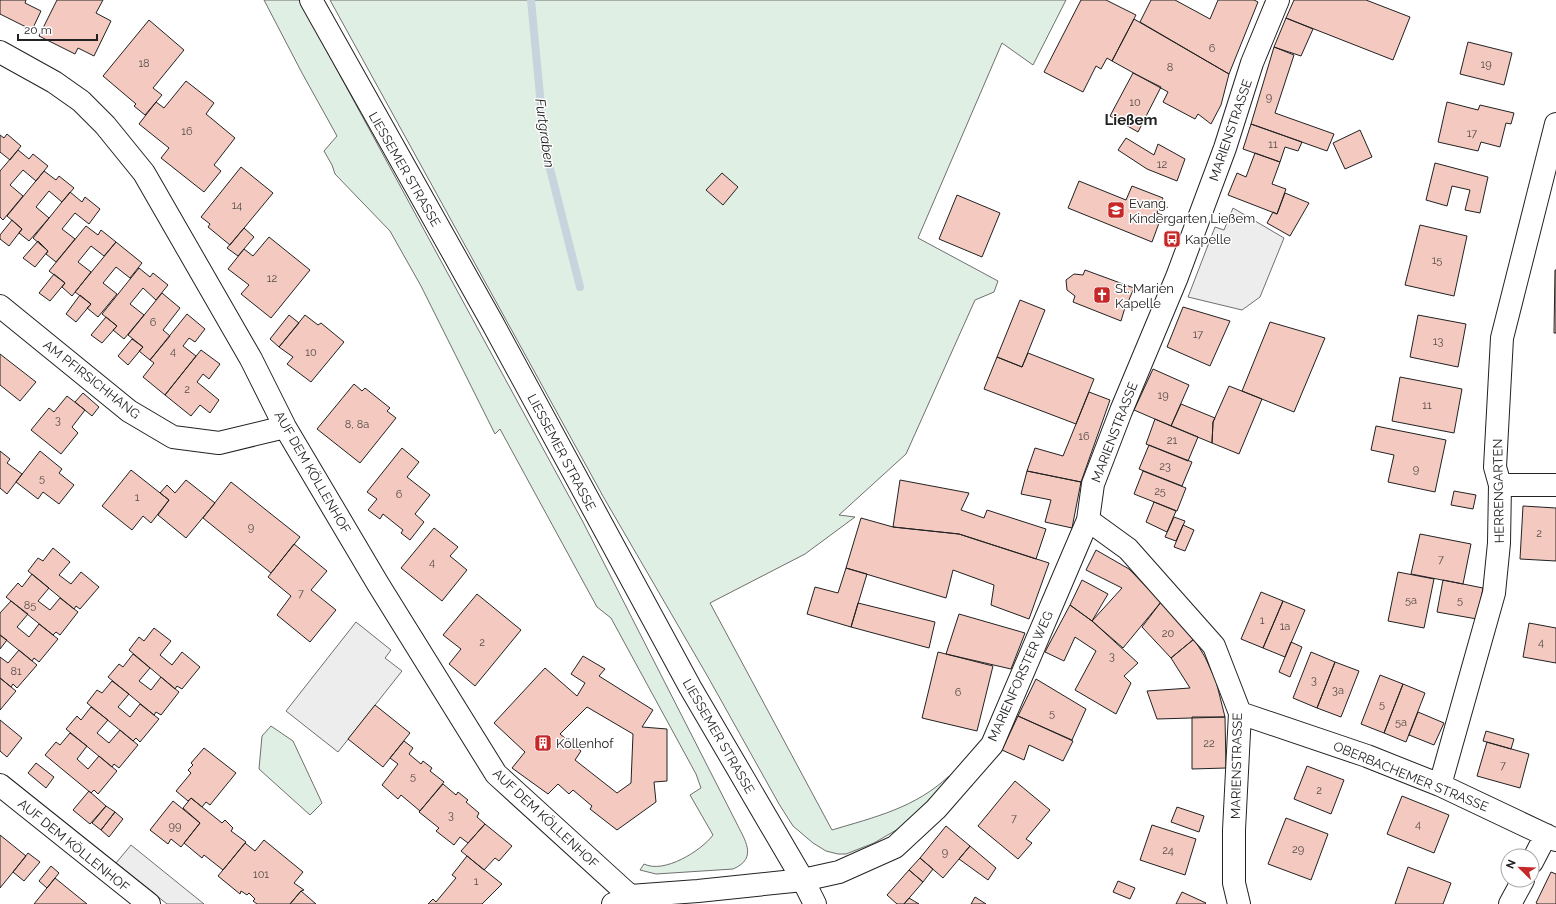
<svg xmlns="http://www.w3.org/2000/svg" width="1556" height="904" font-family="Raleway,sans-serif">
<rect width="100%" height="100%" fill="#fff"/>
<!-- green -->
<path fill="#e0efe3" stroke="#6f6f6f" d="M264 0H299L583 522 736 822C744 839 759 858 733 869L656 874 640 870 644 864C664 874 701 851 713 835L690 795 701 788 696 774 611 618 597 607 500 429 495 434 421 286 390 231 335 174 332 165 324 151 337 136 302 73Z
M330 0H1066L1033 65 1002 43 918 238 998 281 994 292 975 300 906 454 839 515 855 517 805 554 710 603 832 830C875 817 915 808 949 776L936 797 898 829 874 843 846 854H838L826 851 813 843 793 826 779 804 708 677 604 498Z
M271 726 293 741 322 803 310 815 259 769 262 736Z"/>
<!-- parking -->
<path fill="#ededed" stroke="#6f6f6f" d="M1233 208 1284 238 1260 297 1242 310 1188 297 1215 227 1224 230Z
M356 622 391 650 385 658 402 671 338 752 286 711Z
M131 845 204 904H167L116 863Z"/>
<g fill="none" stroke-linecap="round" stroke-linejoin="round">
<!-- stream -->
<path stroke="#c7d3dd" stroke-width="8" d="M531 0 545 149 580 287"/>
</g>
<!-- building -->
<path fill="#f3c9c0" stroke="#222" fill-rule="evenodd" d="M0 0H26L25 3 41 11 32 30 0 14Z
M57 0H103L96 13 111 21 94 56 78 48 75 54 39 36Z
M1081 0H1106L1136 15 1112 61 1107 58 1101 69 1096 66 1083 92 1044 72Z
M1151 0H1175L1210 19 1218 0H1254L1258 2 1229 74 1140 22Z
M1294 0H1366L1410 17 1393 60 1286 18Z
M1286 18 1313 29 1301 56 1274 47Z
M1134 19 1229 74 1221 105 1211 124 1198 114 1195 119 1163 102 1168 92 1112 61Z
M149 20 184 50 153 88 162 95 145 115 134 106 136 104 103 76Z
M1468 42 1512 53 1504 85 1460 74Z
M1274 47 1294 55 1275 113 1334 134 1327 151 1251 124Z
M1133 73 1161 87 1138 132 1110 116Z
M186 81 214 103 206 114 235 138 214 165 221 171 204 192 161 158 169 148 139 124 156 102 164 108Z
M1447 102 1478 110 1480 105 1514 113 1511 124 1506 123 1500 147 1481 142 1478 151 1438 142Z
M1251 124 1302 142 1298 151 1285 147 1280 162 1243 149Z
M1360 130 1372 157 1345 169 1333 143Z
M7 134 21 146 10 160 0 152V135L4 138Z
M1126 138 1154 155 1158 144 1185 159 1177 181 1147 169 1118 150Z
M18 150 29 159 33 154 48 166 36 181 23 170 10 185 23 196 3 220 0 217V171Z
M1255 153 1280 162 1272 184 1286 189 1277 214 1228 195 1237 173 1246 177Z
M1435 163 1488 177 1480 213 1465 210 1470 190 1452 186 1447 206 1426 200Z
M241 167 273 193 230 245 208 227 210 224 201 217Z
M44 171 56 180 59 176 74 188 62 202 49 191 36 207 49 218 29 241 19 233 22 229 7 216Z
M722 173 738 187 723 205 706 190Z
M1079 181 1126 200 1132 186 1163 198 1157 213 1162 215 1152 242 1068 208Z
M70 192 82 202 85 197 100 209 89 224 75 213 62 229 75 239 56 262 46 254 48 251 33 238Z
M1285 193 1309 203 1290 236 1267 223 1273 212 1277 214Z
M957 195 1000 213 982 257 939 239Z
M12 220 22 229 9 246 0 239V235Z
M1420 225 1467 236 1454 296 1405 285Z
M86 226 98 235 101 230 116 242 104 256 91 246 78 262 91 272 72 296 62 287 65 283 49 271Z
M244 228 254 237 238 256 227 248Z
M269 237 310 270 271 318 241 294 249 285 228 269 244 249 253 256Z
M38 241 48 251 35 267 23 258Z
M116 242 142 263 130 278 116 267 103 283 117 294 98 317 87 308 91 304 75 292Z
M139 268 150 277 153 273 168 285 156 300 143 288 130 304 144 315 124 339 113 330 117 326 102 314Z
M1085 270 1134 288 1128 302 1127 301 1126 304 1121 321 1073 302 1075 296 1067 290 1066 280 1074 274 1083 275Z
M1555 270H1556V333H1554Z
M54 274 65 283 50 301 39 293Z
M162 293 180 308 163 330 170 336 150 360 139 351 143 347 128 335Z
M80 295 91 304 76 322 66 314Z
M1020 300 1045 310 1022 367 997 357Z
M1183 307 1230 321 1210 366 1167 347Z
M187 314 205 329 195 342 189 338 183 346 196 356 165 395 143 377 154 363 150 360Z
M289 315 299 323 279 347 270 339Z
M305 315 318 325 321 323 344 342 311 382 287 364 293 357 279 347Z
M1418 315 1466 324 1458 367 1410 357Z
M106 317 117 326 102 343 91 335Z
M1270 322 1325 338 1294 412 1242 391Z
M132 339 143 347 128 365 118 356Z
M201 350 220 364 209 379 203 374 197 382 219 400 210 413 200 405 191 416 165 395Z
M1028 353 1094 379 1076 424 984 389 997 357 1022 367Z
M0 354 36 382 20 401 0 385Z
M1153 369 1189 385 1171 426 1134 410Z
M1400 377 1462 389 1454 433 1392 421Z
M354 384 362 391 365 388 390 408 387 411 396 418 360 463 317 429Z
M1229 386 1262 399 1239 454 1212 443 1213 422Z
M1089 392 1110 400 1081 482 1027 471 1035 448 1063 456Z
M83 393 99 407 92 416 75 402Z
M67 396 85 410 72 427 78 433 61 454 31 430 49 408 54 412Z
M1181 404 1215 418 1213 422 1212 443 1171 426Z
M1155 419 1198 437 1188 461 1146 444Z
M1376 426 1446 440 1435 492 1388 482 1394 455 1371 450Z
M1149 445 1192 462 1182 486 1139 469Z
M402 448 419 462 407 477 430 495 415 514 424 522 410 540 401 533 403 530 383 514 380 519 368 510 377 499 367 492Z
M0 451 10 459 7 463 22 474 7 494 0 488Z
M40 451 62 469 59 473 74 485 59 504 43 492 38 499 16 482Z
M131 470 169 500 151 523 143 516 132 530 102 506Z
M1027 471 1081 482 1072 528 1045 522 1051 500 1021 494Z
M1143 471 1186 488 1177 511 1134 494Z
M186 480 215 503 186 538 158 515 169 500 160 493 167 485 175 493Z
M900 480 969 493 961 510 984 518 987 510 1046 529 1036 559 959 534 893 527Z
M231 482 300 537 271 573 203 518Z
M1454 491 1476 495 1473 509 1451 505Z
M1154 502 1176 511 1167 532 1146 522Z
M1523 506 1556 508V561L1520 559Z
M1174 517 1185 521 1176 541 1165 537Z
M861 518 893 527 959 534 1049 563 1029 619 991 605 994 585 953 570 946 598 846 568Z
M1183 525 1194 530 1185 551 1174 547Z
M434 528 458 547 450 556 467 570 442 601 401 568Z
M1420 534 1471 544 1463 584 1411 574Z
M294 544 327 571 311 590 336 610 310 642 277 615 291 596 268 577Z
M53 548 70 562 59 575 71 584 81 572 99 587 80 609 76 606 74 609 28 571 38 558 43 561Z
M1096 550 1129 569 1161 602 1123 648 1092 621 1122 588 1086 570Z
M846 568 867 574 851 627 807 614 815 587 838 593Z
M1398 572 1434 579 1424 628 1388 621Z
M32 574 49 588 38 601 50 610 60 598 78 612 60 635 56 632 53 635 6 597 18 583 22 587Z
M1082 580 1108 594 1092 621 1070 605Z
M1443 580 1483 588 1477 619 1437 612Z
M1261 592 1283 601 1263 648 1241 639Z
M477 594 521 630 475 686 449 664 461 649 443 635Z
M11 601 28 614 17 627 29 637 39 624 58 639 39 662 34 658 32 661 0 635V613Z
M1283 601 1305 610 1285 657 1263 648Z
M1161 602 1194 639 1171 658 1142 627Z
M858 603 935 622 929 648 851 627Z
M1070 605 1092 621 1138 663 1124 676 1131 683 1116 714 1075 690 1096 651 1075 637 1064 661 1045 652Z
M959 614 1025 633 1011 669 946 654Z
M1529 623 1556 628V663L1523 657Z
M154 628 171 641 160 655 172 665 182 652 200 667 182 689 177 686 175 689 129 650 139 637 144 641Z
M0 635 7 640 0 649Z
M1194 639 1205 657 1216 681 1225 717 1157 719 1147 691 1190 688 1171 658Z
M1291 642 1302 647 1290 677 1279 672Z
M19 650 37 665 17 688 13 684 11 687 0 678V657L8 663Z
M938 652 993 666 977 731 922 718Z
M1311 652 1335 662 1317 708 1293 698Z
M133 654 150 668 139 681 151 690 161 677 179 692 161 715 156 712 154 715 108 677 119 664 123 667Z
M583 656 605 669 599 676 653 710 642 727 667 729V781L654 782 656 802 617 830 590 809 592 806 573 790 569 794 558 784 548 794 512 768 525 752 494 723 545 668 577 696 585 683 571 674ZM587 707 633 734 631 783 617 793 575 760 581 751 560 734Z
M1335 662 1359 671 1341 717 1317 708Z
M1380 675 1403 684 1384 733 1361 724Z
M0 678 16 691 0 710Z
M1036 679 1086 709 1072 740 1018 716Z
M112 681 129 694 118 707 130 717 140 704 159 719 140 742 136 738 133 741 87 703 97 690 102 693Z
M1403 684 1425 693 1406 742 1384 733Z
M375 705 410 733 383 767 348 739Z
M91 707 108 720 97 733 109 743 120 730 138 745 119 768 114 764 112 767 66 729 77 716 81 720Z
M1418 712 1444 723 1434 745 1409 735Z
M1018 716 1073 741 1063 761 1029 745 1024 760 1002 750Z
M1192 717H1225L1226 768 1192 769Z
M0 720 22 738 7 757 0 751Z
M1486 731 1514 739 1511 749 1483 741Z
M70 733 87 746 77 759 88 769 99 756 117 771 98 794 94 790 91 793 45 755 56 742 60 745Z
M404 741 413 748 409 754 421 764 423 761 432 768 430 771 444 782 420 811 401 795 398 799 382 785 398 764 390 758Z
M1487 742 1529 754 1520 788 1477 776Z
M204 748 236 773 210 805 206 802 202 807 191 798 188 801 176 791 191 773 188 770 193 765 191 763Z
M36 763 54 777 46 788 28 773Z
M1307 766 1344 780 1331 814 1294 799Z
M1015 781 1050 810 1026 839 1032 843 1018 859 978 826Z
M443 784 456 795 458 792 468 800 466 802 479 813 477 817 485 824 468 843 460 837 454 845 436 831 439 828 419 812Z
M89 791 106 806 90 824 73 810Z
M1402 796 1449 815 1434 853 1387 834Z
M191 798 222 823 225 820 233 828 231 831 246 842 223 870 204 855 202 858 184 843 200 823 183 808Z
M173 801 200 823 181 847 171 839 168 844 150 830Z
M106 806 115 812 101 830 92 823Z
M1177 807 1204 816 1199 832 1171 822Z
M115 812 123 819 109 837 101 830Z
M1286 818 1328 834 1311 880 1268 864Z
M485 824 512 846 499 861 495 858 484 870 461 851Z
M1152 825 1196 839 1185 875 1140 860Z
M946 826 970 846 943 878 920 858Z
M0 835 26 856 0 888Z
M264 840 303 872 294 883 304 890 301 891 290 904H257L253 901 255 899 249 893 247 895 241 891 240 894 218 876 245 843 255 851Z
M970 846 996 868 988 880 959 859Z
M28 853 40 862 24 881 13 872Z
M467 856 502 884 482 904H428L433 899 436 902 456 878 452 875Z
M920 858 933 869 923 882 909 870Z
M51 866 59 873 47 888 39 881Z
M1408 867 1451 883 1443 904H1395Z
M909 870 923 882 904 904H897L887 895Z
M1551 872 1556 874V904H1538L1536 903Z
M55 878 87 904H34Z
M1118 881 1135 888 1130 899 1113 892Z
M301 891 316 904H290Z
M1182 892 1206 903 1205 904H1176Z
M975 897 986 904H971Z
M909 898 919 904H904Z"/>
<g fill="none" stroke-linecap="round" stroke-linejoin="round">
<defs>
<path id="street" d="M0 52 54 82 81 101 105 125 144 173 251 359 285 427 378 584 496 774 630 896
M0 306 129 411 173 437 219 443 285 427
M1500 485H1556
M1088 520 1128 549 1214 646 1240 713 1234 830V883L1239 904
M1240 713 1367 756 1440 785 1556 840
M0 785 149 904
M1440 785 1494 593 1499 543 1500 485 1495 467 1502 338 1556 124
M1532 862 1546 835
M613 904 630 896 698 891 803 880 839 872 895 847 936 809 992 745 1088 520 1093 484 1121 411 1177 277 1225 148 1252 63 1278 0
M1510 904 1523 880"/>
<path id="secondary" d="M311 0 493 324 690 687 803 880 815 904"/>
</defs>
<!-- street casing -->
<use href="#street" stroke="#222" stroke-width="24"/>
<!-- secondary casing -->
<use href="#secondary" stroke="#222" stroke-width="24"/>
<!-- street -->
<use href="#street" stroke="#fff" stroke-width="22"/>
<!-- secondary -->
<use href="#secondary" stroke="#fff" stroke-width="22"/>
</g>
<!-- icons -->
<defs>
<symbol id="school-square" viewBox="-11 -11 22 22"><rect x="-9" y="-9" width="18" height="18" rx="4" fill="#c62828" stroke="#fff"/><path d="M0-5L7-2L0 1L-7-2ZM-4 1L0 2.5L4 1V4Q0 6-4 4Z" fill="#fff"/></symbol>
<symbol id="bus-square" viewBox="-11 -11 22 22"><rect x="-9" y="-9" width="18" height="18" rx="4" fill="#c62828" stroke="#fff"/><path d="M-5-6H5V4H4V6H2V4H-2V6H-4V4H-5ZM-3.5-4V0h7V-4ZM-3.5 1.2v1.5H-2V1.2ZM2 1.2v1.5H3.5V1.2Z" fill="#fff"/></symbol>
<symbol id="church-square" viewBox="-11 -11 22 22"><rect x="-9" y="-9" width="18" height="18" rx="4" fill="#c62828" stroke="#fff"/><path d="M-1.2-6h2.4v3.5h3.3v2.4h-3.3V6h-2.4V-.1h-3.3v-2.4h3.3Z" fill="#fff"/></symbol>
<symbol id="building-square" viewBox="-11 -11 22 22"><rect x="-9" y="-9" width="18" height="18" rx="4" fill="#c62828" stroke="#fff"/><path d="M-4-6H4V6H1V3H-1V6H-4ZM-2.5-4.3h1.7v1.8h-1.7ZM.8-4.3h1.7v1.8H.8ZM-2.5-1h1.7V.8h-1.7ZM.8-1h1.7V.8H.8Z" fill="#fff"/></symbol>
</defs>
<g fill-rule="evenodd">
<use href="#school-square" x="1106" y="200" width="20" height="20"/>
<use href="#bus-square" x="1162" y="229" width="20" height="20"/>
<use href="#church-square" x="1092" y="285" width="20" height="20"/>
<use href="#building-square" x="533" y="733" width="20" height="20"/>
</g>
<g text-anchor="middle" stroke-width="3" stroke-linejoin="round" paint-order="stroke">
<!-- number labels -->
<g font-size="11" fill="#564c4a">
<text x="1212" y="52">6</text>
<text x="144" y="67">18</text>
<text x="1486" y="68">19</text>
<text x="1170" y="71">8</text>
<text x="1269" y="101">9</text>
<text x="1135" y="106">10</text>
<text x="187" y="135">16</text>
<text x="1472" y="137">17</text>
<text x="1273" y="148">11</text>
<text x="1162" y="168">12</text>
<text x="237" y="209">14</text>
<text x="1437" y="264">15</text>
<text x="272" y="282">12</text>
<text x="153" y="326">6</text>
<text x="1198" y="338">17</text>
<text x="1438" y="345">13</text>
<text x="173" y="355">4</text>
<text x="311" y="356">10</text>
<text x="187" y="393">2</text>
<text x="1163" y="399">19</text>
<text x="1427" y="409">11</text>
<text x="58" y="424">3</text>
<text x="357" y="428">8, 8a</text>
<text x="1084" y="440">16</text>
<text x="1172" y="444">21</text>
<text x="1165" y="470">23</text>
<text x="1416" y="473">9</text>
<text x="42" y="482">5</text>
<text x="1160" y="495">25</text>
<text x="399" y="498">6</text>
<text x="137" y="501">1</text>
<text x="251" y="531">9</text>
<text x="1539" y="537">2</text>
<text x="1441" y="563">7</text>
<text x="432" y="566">4</text>
<text x="301" y="597">7</text>
<text x="1411" y="604">5a</text>
<text x="1460" y="604">5</text>
<text x="30" y="609">85</text>
<text x="1262" y="624">1</text>
<text x="1285" y="630">1a</text>
<text x="1168" y="637">20</text>
<text x="482" y="646">2</text>
<text x="1541" y="646">4</text>
<text x="1112" y="660">3</text>
<text x="16" y="675">81</text>
<text x="1314" y="684">3</text>
<text x="1338" y="694">3a</text>
<text x="958" y="696">6</text>
<text x="1382" y="708">5</text>
<text x="1052" y="717">5</text>
<text x="1401" y="726">5a</text>
<text x="1209" y="747">22</text>
<text x="1503" y="769">7</text>
<text x="413" y="780">5</text>
<text x="1319" y="794">2</text>
<text x="451" y="819">3</text>
<text x="1014" y="822">7</text>
<text x="1418" y="828">4</text>
<text x="175" y="830">99</text>
<text x="1298" y="853">29</text>
<text x="1168" y="854">24</text>
<text x="945" y="856">9</text>
<text x="261" y="878">101</text>
<text x="476" y="885">1</text>
</g>
<!-- street labels -->
<g font-size="13" fill="#222" stroke="#fff">
<text transform="translate(1230 130) rotate(-71)" y="5">MARIENSTRASSE</text>
<text transform="translate(405 169) rotate(60)" y="5">LIESSEMER STRASSE</text>
<text transform="translate(92 379) rotate(38)" y="5">AM PFIRSICHHANG</text>
<text transform="translate(1114 432) rotate(-69)" y="5">MARIENSTRASSE</text>
<text transform="translate(562 452) rotate(62)" y="5">LIESSEMER STRASSE</text>
<text transform="translate(313 472) rotate(60)" y="5">AUF DEM KÖLLENHOF</text>
<text transform="translate(1498 491) rotate(-91)" y="5">HERRENGARTEN</text>
<text transform="translate(1020 676) rotate(-66)" y="5">MARIENFORSTER WEG</text>
<text transform="translate(719 736) rotate(60)" y="5">LIESSEMER STRASSE</text>
<text transform="translate(1236 766) rotate(-89)" y="5">MARIENSTRASSE</text>
<text transform="translate(1411 776) rotate(22)" y="5">OBERBACHEMER STRASSE</text>
<text transform="translate(546 818) rotate(43)" y="5">AUF DEM KÖLLENHOF</text>
<text transform="translate(74 845) rotate(39)" y="5">AUF DEM KÖLLENHOF</text>
</g>
<!-- poi labels -->
<g font-size="13" fill="#222" stroke="#fff" text-anchor="start">
<text x="1129" y="208">Evang.<tspan x="1129" dy="15">Kindergarten Ließem</tspan></text>
<text x="1185" y="244">Kapelle</text>
<text x="1115" y="293">St. Marien<tspan x="1115" dy="15">Kapelle</tspan></text>
<text x="556" y="748">Köllenhof</text>
</g>
<!-- water labels -->
<g font-size="14" font-style="italic" fill="#222" stroke="#fff">
<text transform="translate(545 133) rotate(82)" y="5">Furtgraben</text>
</g>
<!-- quarter labels -->
<g font-size="15" font-weight="bold" fill="#222" stroke="#fff">
<text x="1131" y="125">Ließem</text>
</g>
</g>
<!-- north arrow -->
<g transform="translate(1520 868) rotate(293)"><circle r="19" fill="#ffffff" stroke="#a7a7a7"/>
<path d="M0-3L7 15L0 10L-7 15Z" fill="#c62828"/>
<text y="-6" font-size="11" font-weight="bold" text-anchor="middle" fill="#222222">N</text>
</g>
<!-- scale -->
<path d="M18 34v6h79v-6" fill="none" stroke="#222222" stroke-width="2"/>
<text x="24" y="34" font-size="12" fill="#222222" stroke="#ffffff" stroke-width="3" paint-order="stroke">20 m</text>
</svg>
